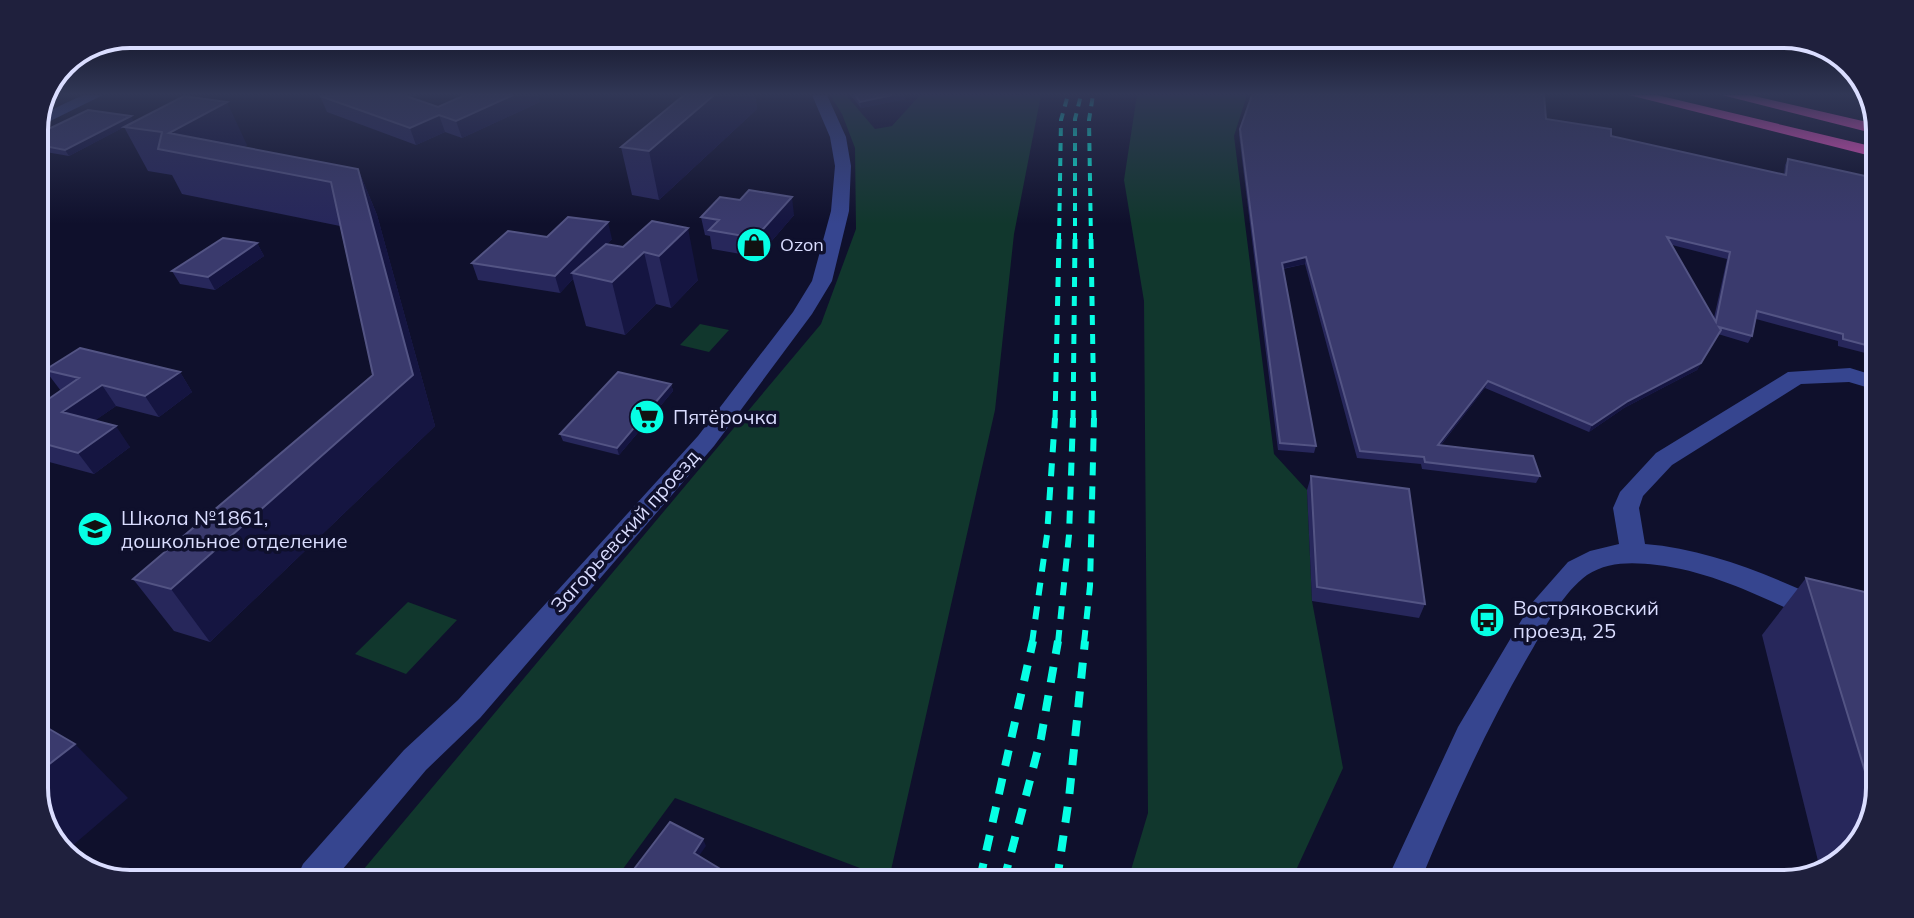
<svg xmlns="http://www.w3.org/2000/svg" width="1914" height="918" font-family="Mulish,sans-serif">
<rect width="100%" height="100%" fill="#0f102c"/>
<!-- green -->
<path fill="#11372d" d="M830 95H846L875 129 892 126 920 95H1041L1014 234 995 410 889 879 675 798 617 877 358 876 821 324 856 229 855 148 842 114Z
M1137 95H1247L1234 136 1274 454 1307 490 1312 601 1343 768 1291 881 1128 880 1148 813 1144 301 1124 180Z
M700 324 729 330 709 352 680 345Z
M408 602 457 620 406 674 355 654Z"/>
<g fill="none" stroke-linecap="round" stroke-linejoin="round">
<!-- minor -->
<path fill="#36458f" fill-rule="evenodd" d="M83 95H103L34 129 38 116Z
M812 95H827L846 137 851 166 849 211 832 281 812 314 714 446 480 718 426 770 337 876 298 875 303 864 404 750 458 700 698 436 793 312 812 281 831 211 835 166 830 137Z
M1850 368 1876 376V390L1849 382 1801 384 1672 465 1643 496 1639 508 1645 544C1725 550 1801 591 1873 621V644C1801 621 1734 574 1657 565 1634 562 1608 561 1587 575 1563 593 1548 622 1533 648 1489 723 1453 802 1420 882H1386L1458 727 1531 604 1568 562 1590 551 1619 544 1613 508 1620 492 1656 453 1788 372Z"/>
<!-- highway -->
<path fill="#ff55ca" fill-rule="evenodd" d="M1629 95H1657L1879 148V158Z
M1722 95H1750L1880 125V135Z"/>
<!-- rail-far3 -->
<path stroke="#06ffe4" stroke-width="4" stroke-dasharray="8 7" stroke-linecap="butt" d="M1059 241 1061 120 1068 95
M1075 241V119L1081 95
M1091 241 1089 120 1093 95"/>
<!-- rail-far2 -->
<path stroke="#06ffe4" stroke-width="5" stroke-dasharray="10 9" stroke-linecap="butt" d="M1091 239 1094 420
M1055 420 1059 239
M1073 420 1075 239"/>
<!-- rail-far1 -->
<path stroke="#06ffe4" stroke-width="6" stroke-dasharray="13 11" stroke-linecap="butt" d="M1032 643 1047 535 1055 418
M1058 643 1069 535 1073 418
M1084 643 1090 586 1094 418"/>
<!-- rail -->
<path stroke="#06ffe4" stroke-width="8" stroke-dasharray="16 13" stroke-linecap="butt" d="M980 879 1033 641
M1004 880 1041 738 1058 641
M1057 880 1069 798 1085 641"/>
</g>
<!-- wall -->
<path fill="#27275b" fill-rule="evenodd" d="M416 95 410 98 438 107 540 102 462 138 445 132 416 145 327 112 320 96Z
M684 95H755L757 109 659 200 632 195 621 147Z
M850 95H905L906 99 861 108Z
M1546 119 1611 136 1784 175 1785 165 1788 159 1879 179 1877 356 1838 346V341L1756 319 1752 336 1748 343 1718 334 1697 370 1624 408 1589 432 1485 388 1441 445 1540 476 1536 483 1422 469 1421 464 1357 458 1305 264 1283 269 1316 446 1314 453 1278 450 1239 135 1240 129ZM1672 245 1727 259 1714 318Z
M134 122 247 145 243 147 358 169 377 215 435 426 210 642 174 631 133 579 373 375 340 226 182 194 172 175 148 171 124 127 69 156 34 150V136Z
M740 200 794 215 758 257 712 249 710 236 705 235 701 217Z
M652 221 698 280 671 308 656 304 625 335 586 326 573 279 560 293 478 280 472 263 547 237 612 239 607 244 623 247Z
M257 243 264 256 215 290 180 284 172 271Z
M45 370 180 372 192 392 159 417 116 406 94 421 130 447 94 474 38 459 34 461V406L37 407 61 391Z
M671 384 673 391 619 455 563 441 560 434Z
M1311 476 1425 604 1419 618 1312 601 1307 490Z
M1806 578 1873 614 1870 830 1837 868 1821 873 1762 635Z"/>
<!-- shaded-wall -->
<path fill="#151541" d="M513 95H538L540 102 462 138 456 121Z
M714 95H755L757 109 659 200 649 151Z
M892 95H905L906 99 861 108 860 102Z
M227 102 247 145 221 161 169 133Z
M439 115 445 132 416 145 410 128Z
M131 116 134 122 69 156 65 150Z
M358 169 377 215 435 426 210 642 171 589 413 375Z
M792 197 794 215 758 257 755 238Z
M608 222 612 239 578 275 572 273 573 279 560 293 555 276Z
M688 228 698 280 671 308 659 256Z
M257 243 264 256 215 290 208 277Z
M644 252 656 304 625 335 612 282Z
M1306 257 1305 264 1280 269 1282 263Z
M34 302 46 320 34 328Z
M1701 363 1697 370 1624 408 1589 432 1592 425 1628 401Z
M180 372 192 392 159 417 145 396Z
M1488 381 1485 388 1435 452 1438 445Z
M671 384 673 391 619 455 617 448Z
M102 385 116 406 77 433 62 412Z
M116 426 130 447 94 474 78 453Z
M34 496 39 502 34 506Z
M75 744 128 798 64 853 50 842 34 795V776Z
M703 839 706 846 696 860 694 853Z"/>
<!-- building -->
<path fill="#3a3a6d" stroke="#535484" stroke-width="2" fill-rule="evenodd" d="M403 95 438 107 465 95H513L456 121 439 115 410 128 320 96Z
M684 95H714L649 151 621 147Z
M855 95H892L860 102Z
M1252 95H1544L1546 119 1611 129V136L1786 175 1788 159 1879 179 1877 348 1843 339V334L1757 311 1752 336 1719 327 1721 330 1701 363 1628 401 1592 425 1488 381 1438 445 1533 456 1540 476 1425 462 1424 457 1360 451 1306 257 1282 263 1316 446 1280 443 1240 129ZM1667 237 1730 252 1716 322Z
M184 96 227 102 169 133 358 169 413 375 171 589 133 579 373 375 331 182 158 149 162 132 124 127Z
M88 110 131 116 65 150 34 144V136Z
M749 190 792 197 755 238 709 230 719 220 701 217 720 197 740 200Z
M568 217 608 222 555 276 472 263 508 231 547 237Z
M652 221 688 228 659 256 644 252 612 282 572 273 606 244 623 247Z
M223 238 257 243 208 277 172 271Z
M80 348 180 372 145 396 102 385 62 412 116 426 78 453 34 441V406L37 407 79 378 45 370Z
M618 372 671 384 617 448 560 434Z
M1311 476 1409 489 1425 604 1317 587Z
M1806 578 1865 592 1873 614 1871 791Z
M34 720 75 744 34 776Z
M670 822 703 839 694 853 735 878 628 877Z"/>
<!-- sky -->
<linearGradient id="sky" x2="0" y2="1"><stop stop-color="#080918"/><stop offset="0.42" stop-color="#313756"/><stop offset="1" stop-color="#313756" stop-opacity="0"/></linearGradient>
<rect width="1914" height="224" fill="url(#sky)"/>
<!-- icons -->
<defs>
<symbol id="shop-disc" viewBox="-11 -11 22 22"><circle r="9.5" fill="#06ffe4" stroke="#0f102c"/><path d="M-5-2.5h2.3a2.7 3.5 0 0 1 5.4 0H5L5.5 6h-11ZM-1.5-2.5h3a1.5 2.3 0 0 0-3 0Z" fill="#111"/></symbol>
<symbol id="supermarket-disc" viewBox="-11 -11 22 22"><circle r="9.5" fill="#06ffe4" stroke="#0f102c"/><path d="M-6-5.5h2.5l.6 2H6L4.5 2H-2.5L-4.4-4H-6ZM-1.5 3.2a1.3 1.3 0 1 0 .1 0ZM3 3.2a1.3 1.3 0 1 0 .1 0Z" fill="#111"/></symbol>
<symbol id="school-disc" viewBox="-11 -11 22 22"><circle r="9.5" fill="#06ffe4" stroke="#0f102c"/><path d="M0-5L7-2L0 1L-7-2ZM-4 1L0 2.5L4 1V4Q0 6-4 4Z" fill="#111"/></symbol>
<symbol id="bus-disc" viewBox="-11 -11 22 22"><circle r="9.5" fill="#06ffe4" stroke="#0f102c"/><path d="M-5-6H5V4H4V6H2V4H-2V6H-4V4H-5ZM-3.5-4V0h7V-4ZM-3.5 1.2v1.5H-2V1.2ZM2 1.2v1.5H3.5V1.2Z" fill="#111"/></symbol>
</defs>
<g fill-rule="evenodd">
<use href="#shop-disc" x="734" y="225" width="40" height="40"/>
<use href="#supermarket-disc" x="627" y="397" width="40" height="40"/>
<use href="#school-disc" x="75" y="509" width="40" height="40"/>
<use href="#bus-disc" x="1467" y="600" width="40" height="40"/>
</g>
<g text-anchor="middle" stroke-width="7" stroke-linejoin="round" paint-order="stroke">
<!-- far-poi labels -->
<g font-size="18" fill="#daddff" stroke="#0f102c" text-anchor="start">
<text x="780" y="251">Ozon</text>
</g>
<!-- poi labels -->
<g font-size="20" fill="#daddff" stroke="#0f102c" text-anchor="start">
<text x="673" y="424">Пятёрочка</text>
<text x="121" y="525">Школа №1861,<tspan x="121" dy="23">дошкольное отделение</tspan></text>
<text x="1513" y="615">Востряковский<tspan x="1513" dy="23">проезд, 25</tspan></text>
</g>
<!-- street labels -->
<g font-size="20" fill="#daddff" stroke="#0f102c">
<text transform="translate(625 531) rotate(-48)" y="7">Загорьевский проезд</text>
</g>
</g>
<!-- crop -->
<path d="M0 0H1914V918H0ZM130 48H1784A82 82 0 0 1 1866 130V788A82 82 0 0 1 1784 870H130A82 82 0 0 1 48 788V130A82 82 0 0 1 130 48Z" fill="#1f203d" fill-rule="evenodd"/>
<path fill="none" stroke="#daddff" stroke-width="4" d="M130 48H1784A82 82 0 0 1 1866 130V788A82 82 0 0 1 1784 870H130A82 82 0 0 1 48 788V130A82 82 0 0 1 130 48Z"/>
</svg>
